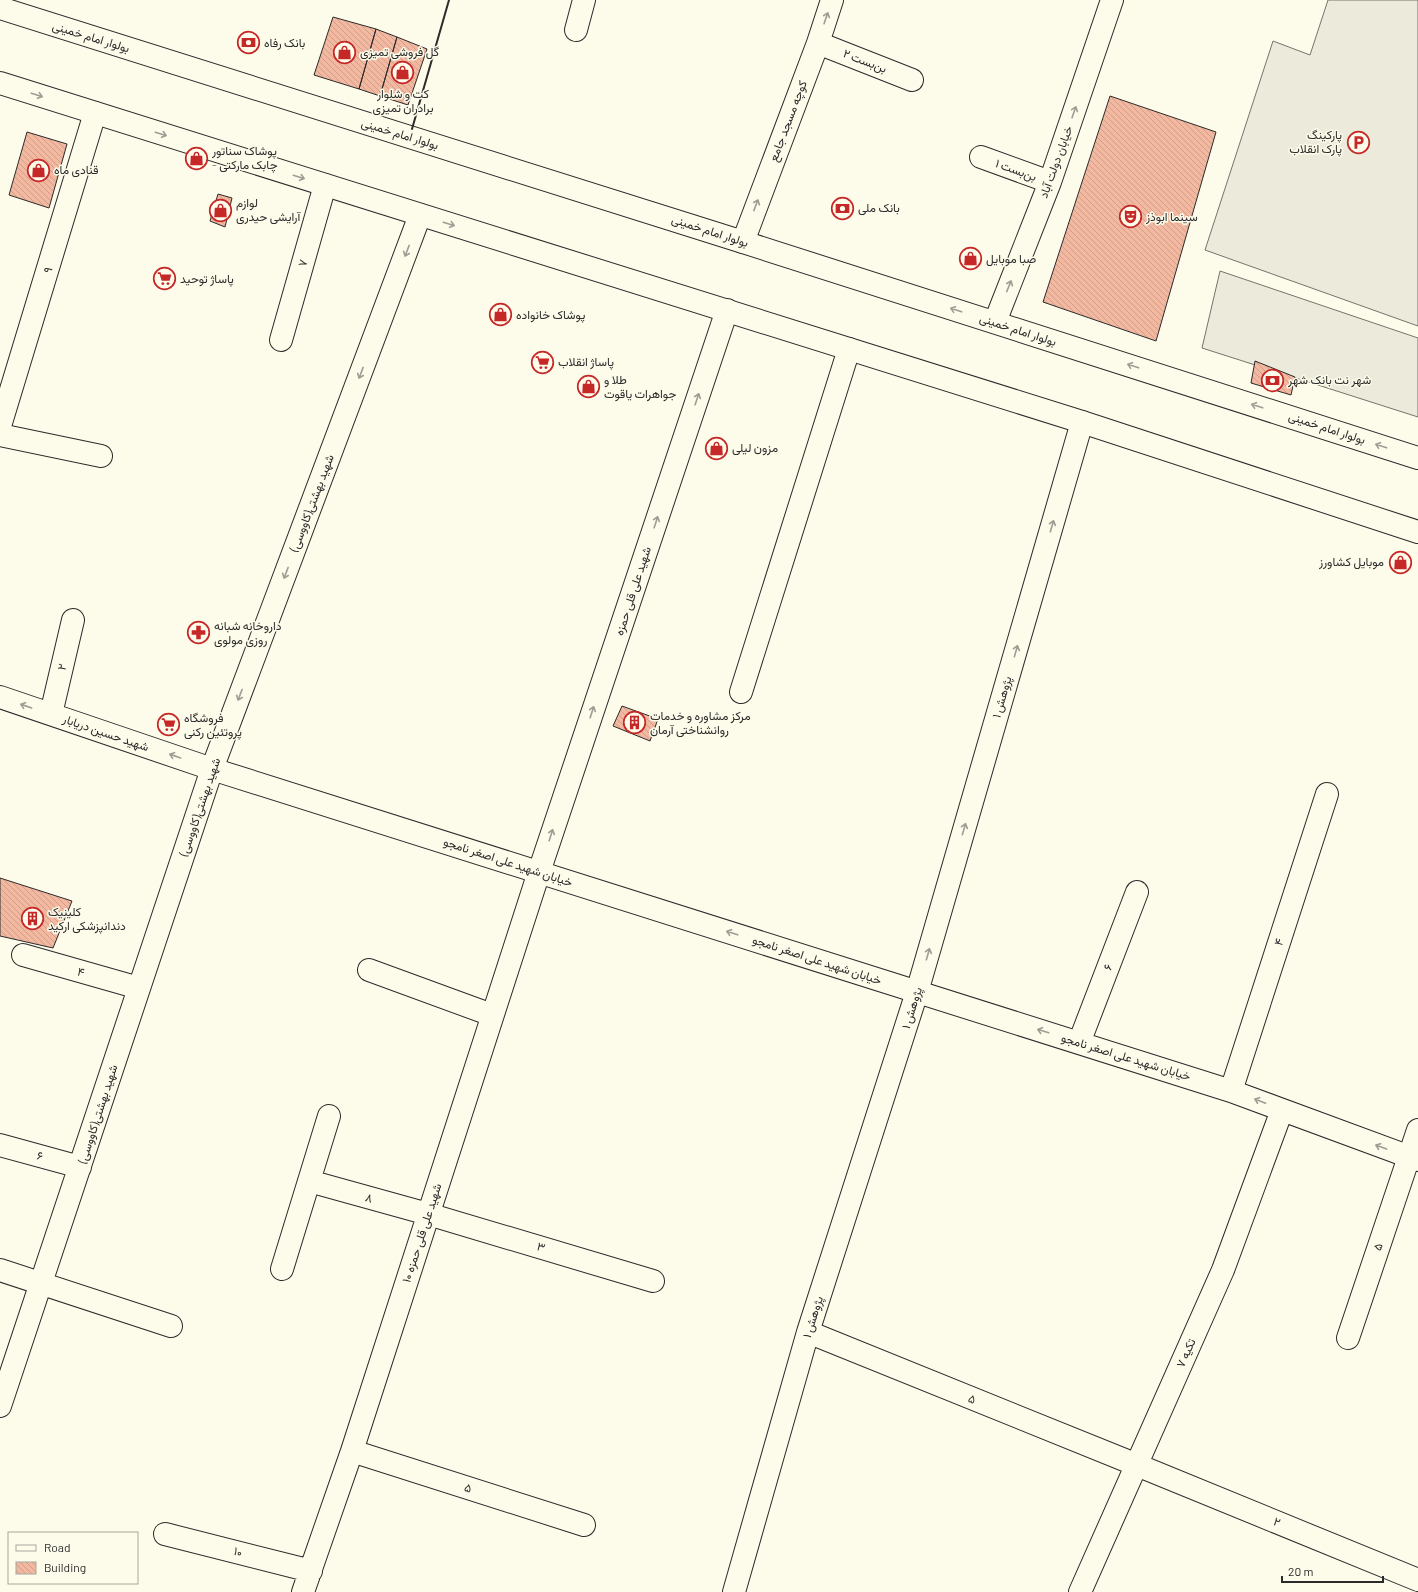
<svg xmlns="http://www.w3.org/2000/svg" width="1418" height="1592" font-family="Barlow,Vazirmatn,sans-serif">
<defs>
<pattern id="building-back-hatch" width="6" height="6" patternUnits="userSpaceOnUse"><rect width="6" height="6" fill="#f2b8a0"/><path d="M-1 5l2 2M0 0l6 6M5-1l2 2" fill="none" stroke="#d09e8a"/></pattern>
</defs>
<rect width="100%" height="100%" fill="#fdfbea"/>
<!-- parking -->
<path fill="#eceadb" stroke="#74746e" d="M1328 0H1418V326L1205 250 1273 41 1310 55Z
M1220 271 1418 338V417L1202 348Z"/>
<!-- building -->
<path fill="url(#building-back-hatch)" stroke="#2b2b2b" d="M333 17 376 29 359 89 314 75Z
M376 29 397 37 380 96 359 89Z
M397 37 427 49 408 105 380 96Z
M1110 96 1216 132 1156 341 1043 302Z
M27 132 67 144 49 208 9 195Z
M218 194 232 198 225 227 210 221Z
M1255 361 1295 377 1291 395 1251 383Z
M622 706 658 719 650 741 613 726Z
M0 878 72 901 53 948 0 936Z"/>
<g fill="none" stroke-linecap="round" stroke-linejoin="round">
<defs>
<path id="minor" d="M576 30 584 0
M818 43 912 80
M981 157 1050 182
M743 242 818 43 832 0
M995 322 1050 182 1112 0
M281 340 325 185
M0 426 95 113
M0 435 101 456
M741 692 849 349
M0 697 212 769 1231 1091 1418 1160
M51 714 73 620
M23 955 139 988
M369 970 492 1015
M1079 1043 1137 892
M1231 1091 1327 794
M0 1145 80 1167
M309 1181 428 1214 653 1281
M282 1269 329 1116
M0 1270 171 1326
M808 1332 1137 1465 1418 1580
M1348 1338 1418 1130
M0 1406 212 769 420 215
M352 1451 584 1525
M165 1534 311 1571
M303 1592 352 1451 539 872 727 310
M734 1592 808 1332 917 992 1082 422
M1080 1592 1223 1270 1282 1110"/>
<path id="major" d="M0 8 743 242 1418 458
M0 83 1082 422 1418 532"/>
</defs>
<!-- minor casing -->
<use href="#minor" stroke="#2b2b2b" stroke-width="24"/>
<!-- major casing -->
<use href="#major" stroke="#2b2b2b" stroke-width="24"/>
<!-- minor -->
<use href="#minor" stroke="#fdfbea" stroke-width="22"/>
<!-- major -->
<use href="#major" stroke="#fdfbea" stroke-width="22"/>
<!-- wall -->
<path stroke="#2b2b2b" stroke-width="2" d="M412 129 449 0"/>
</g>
<!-- one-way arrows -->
<defs><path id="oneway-shaft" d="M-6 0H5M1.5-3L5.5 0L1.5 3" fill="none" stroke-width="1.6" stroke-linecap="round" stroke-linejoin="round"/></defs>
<g stroke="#9e9d94">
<use href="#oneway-shaft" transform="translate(826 18) rotate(-71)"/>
<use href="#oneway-shaft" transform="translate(37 95) rotate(18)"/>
<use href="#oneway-shaft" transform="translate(1074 112) rotate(-71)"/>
<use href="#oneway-shaft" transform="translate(161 134) rotate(17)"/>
<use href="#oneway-shaft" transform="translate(299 177) rotate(17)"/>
<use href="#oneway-shaft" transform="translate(756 205) rotate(-69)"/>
<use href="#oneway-shaft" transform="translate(449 224) rotate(17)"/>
<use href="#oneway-shaft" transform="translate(407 251) rotate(111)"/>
<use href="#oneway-shaft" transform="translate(1009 286) rotate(-68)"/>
<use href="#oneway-shaft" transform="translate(956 310) rotate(-162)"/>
<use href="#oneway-shaft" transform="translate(1133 366) rotate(-162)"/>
<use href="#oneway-shaft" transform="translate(361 373) rotate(111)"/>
<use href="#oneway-shaft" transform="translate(697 399) rotate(-72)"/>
<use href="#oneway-shaft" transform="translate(1257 406) rotate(-162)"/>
<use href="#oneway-shaft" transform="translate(1381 446) rotate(-162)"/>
<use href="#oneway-shaft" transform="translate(656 522) rotate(-72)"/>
<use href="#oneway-shaft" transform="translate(1052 526) rotate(-74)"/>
<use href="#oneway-shaft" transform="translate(286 573) rotate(111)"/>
<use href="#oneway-shaft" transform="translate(1016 651) rotate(-74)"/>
<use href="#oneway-shaft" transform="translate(240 695) rotate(111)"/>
<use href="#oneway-shaft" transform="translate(26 706) rotate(-161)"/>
<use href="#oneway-shaft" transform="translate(592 712) rotate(-72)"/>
<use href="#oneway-shaft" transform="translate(175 756) rotate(-161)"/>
<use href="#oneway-shaft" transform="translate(964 829) rotate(-74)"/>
<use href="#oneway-shaft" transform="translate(551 835) rotate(-72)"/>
<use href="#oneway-shaft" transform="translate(732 933) rotate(-162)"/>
<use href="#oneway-shaft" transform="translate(928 954) rotate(-74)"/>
<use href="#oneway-shaft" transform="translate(1043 1031) rotate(-163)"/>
<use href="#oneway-shaft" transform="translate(1260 1101) rotate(-159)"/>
<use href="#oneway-shaft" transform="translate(1381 1147) rotate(-160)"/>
</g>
<!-- icons -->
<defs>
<symbol id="bank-ring" viewBox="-11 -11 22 22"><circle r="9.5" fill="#fdfbea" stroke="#c62828" stroke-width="1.5"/><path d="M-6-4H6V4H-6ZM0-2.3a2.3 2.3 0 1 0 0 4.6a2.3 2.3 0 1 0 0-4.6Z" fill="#c62828"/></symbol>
<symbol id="shop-ring" viewBox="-11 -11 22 22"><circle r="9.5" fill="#fdfbea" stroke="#c62828" stroke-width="1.5"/><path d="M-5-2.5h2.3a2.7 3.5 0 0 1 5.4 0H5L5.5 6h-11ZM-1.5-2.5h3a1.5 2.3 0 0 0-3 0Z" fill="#c62828"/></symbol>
<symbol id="parking-ring" viewBox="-11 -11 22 22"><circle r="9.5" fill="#fdfbea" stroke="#c62828" stroke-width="1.5"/><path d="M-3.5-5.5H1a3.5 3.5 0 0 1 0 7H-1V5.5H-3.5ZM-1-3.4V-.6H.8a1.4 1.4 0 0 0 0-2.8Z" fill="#c62828"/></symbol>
<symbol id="theatre-ring" viewBox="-11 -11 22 22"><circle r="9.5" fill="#fdfbea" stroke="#c62828" stroke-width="1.5"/><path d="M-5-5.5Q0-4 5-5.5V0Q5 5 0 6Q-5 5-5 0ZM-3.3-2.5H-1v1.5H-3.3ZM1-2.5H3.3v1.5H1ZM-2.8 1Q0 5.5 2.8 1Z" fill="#c62828"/></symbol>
<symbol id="supermarket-ring" viewBox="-11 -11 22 22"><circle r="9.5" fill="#fdfbea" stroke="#c62828" stroke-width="1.5"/><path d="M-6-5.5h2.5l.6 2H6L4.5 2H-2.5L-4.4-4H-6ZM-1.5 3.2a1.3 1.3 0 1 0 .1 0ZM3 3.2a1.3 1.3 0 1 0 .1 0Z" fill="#c62828"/></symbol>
<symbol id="pharmacy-ring" viewBox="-11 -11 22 22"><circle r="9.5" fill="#fdfbea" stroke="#c62828" stroke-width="1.5"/><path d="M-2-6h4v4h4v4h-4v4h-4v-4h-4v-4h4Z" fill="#c62828"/></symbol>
<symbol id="building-ring" viewBox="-11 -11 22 22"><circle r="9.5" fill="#fdfbea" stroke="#c62828" stroke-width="1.5"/><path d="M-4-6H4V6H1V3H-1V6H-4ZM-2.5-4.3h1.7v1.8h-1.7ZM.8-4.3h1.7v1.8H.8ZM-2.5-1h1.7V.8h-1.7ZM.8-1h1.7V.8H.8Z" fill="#c62828"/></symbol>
</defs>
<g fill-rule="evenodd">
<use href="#bank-ring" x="236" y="30" width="25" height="25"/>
<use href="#shop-ring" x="332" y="40" width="25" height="25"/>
<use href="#shop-ring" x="390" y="60" width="25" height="25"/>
<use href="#parking-ring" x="1346" y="130" width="25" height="25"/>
<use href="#shop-ring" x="184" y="146" width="25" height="25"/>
<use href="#shop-ring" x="26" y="158" width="25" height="25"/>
<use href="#bank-ring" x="830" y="196" width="25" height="25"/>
<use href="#shop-ring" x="208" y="198" width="25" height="25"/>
<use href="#theatre-ring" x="1118" y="204" width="25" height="25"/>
<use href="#shop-ring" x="958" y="246" width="25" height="25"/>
<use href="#supermarket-ring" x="152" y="266" width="25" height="25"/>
<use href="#shop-ring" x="488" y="302" width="25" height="25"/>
<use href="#supermarket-ring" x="530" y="350" width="25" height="25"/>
<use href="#bank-ring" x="1260" y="368" width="25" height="25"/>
<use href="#shop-ring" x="576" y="374" width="25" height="25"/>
<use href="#shop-ring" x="704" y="436" width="25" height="25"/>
<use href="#shop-ring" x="1388" y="550" width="25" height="25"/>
<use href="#pharmacy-ring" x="186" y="620" width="25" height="25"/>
<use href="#building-ring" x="622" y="710" width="25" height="25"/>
<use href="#supermarket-ring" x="156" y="712" width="25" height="25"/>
<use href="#building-ring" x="20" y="906" width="25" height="25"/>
</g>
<g text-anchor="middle" stroke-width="3" stroke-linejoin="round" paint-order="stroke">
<!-- street labels -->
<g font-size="12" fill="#2b2b2b" stroke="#fdfbea">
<text transform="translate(91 37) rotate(17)" y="4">بولوار امام خمینی</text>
<text transform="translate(865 61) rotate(21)" y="4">بن‌بست ۲</text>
<text transform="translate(788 121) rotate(-69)" y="4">کوچه مسجد جامع</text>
<text transform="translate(400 134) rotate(17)" y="4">بولوار امام خمینی</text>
<text transform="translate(1056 162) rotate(-70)" y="4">خیابان دولت آباد</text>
<text transform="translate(1016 170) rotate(20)" y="4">بن‌بست ۱</text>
<text transform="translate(710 231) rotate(18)" y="4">بولوار امام خمینی</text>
<text transform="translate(303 263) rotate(-74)" y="4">۷</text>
<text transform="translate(48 270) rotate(-73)" y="4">۹</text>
<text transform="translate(1018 330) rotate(18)" y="4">بولوار امام خمینی</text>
<text transform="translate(1327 428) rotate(18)" y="4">بولوار امام خمینی</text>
<text transform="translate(312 503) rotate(-69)" y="4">شهید بهشتی(کاووسی)</text>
<text transform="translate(633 591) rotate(-72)" y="4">شهید علی قلی حمزه</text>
<text transform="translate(62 667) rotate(-77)" y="4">۲</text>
<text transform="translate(1002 697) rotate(-74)" y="4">پژوهش ۱</text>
<text transform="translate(106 733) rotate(19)" y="4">شهید حسین دریابار</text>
<text transform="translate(200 807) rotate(-71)" y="4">شهید بهشتی(کاووسی)</text>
<text transform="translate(508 862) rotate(18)" y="4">خیابان شهید علی اصغر نامجو</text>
<text transform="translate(1279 942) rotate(-72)" y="4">۴</text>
<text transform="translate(817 960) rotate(18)" y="4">خیابان شهید علی اصغر نامجو</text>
<text transform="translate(1108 967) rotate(-69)" y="4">۶</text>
<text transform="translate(81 972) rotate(16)" y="4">۴</text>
<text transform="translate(912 1008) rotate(-73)" y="4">پژوهش ۱</text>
<text transform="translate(1126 1057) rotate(17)" y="4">خیابان شهید علی اصغر نامجو</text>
<text transform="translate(98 1114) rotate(-72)" y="4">شهید بهشتی(کاووسی)</text>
<text transform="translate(40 1156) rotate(16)" y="4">۶</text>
<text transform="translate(369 1198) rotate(15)" y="4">۸</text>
<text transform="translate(422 1233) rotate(-72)" y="4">شهید علی قلی حمزه ۱۰</text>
<text transform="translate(541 1247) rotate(17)" y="4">۳</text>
<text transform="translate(1378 1247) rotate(-72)" y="4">۵</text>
<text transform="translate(813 1317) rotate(-73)" y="4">پژوهش ۱</text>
<text transform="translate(1186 1353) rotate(-66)" y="4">تکیه ۷</text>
<text transform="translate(972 1399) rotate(22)" y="4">۵</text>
<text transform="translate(468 1488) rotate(18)" y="4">۵</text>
<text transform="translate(1277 1522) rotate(22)" y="4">۲</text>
<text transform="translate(238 1552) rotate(14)" y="4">۱۰</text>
</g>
<!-- poi labels -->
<g font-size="12" fill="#2b2b2b" stroke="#fdfbea" text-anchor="start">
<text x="264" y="47">بانک رفاه</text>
<text x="360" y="56">گل فروشی تمیزی</text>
<text x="403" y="98" text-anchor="middle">کت و شلوار<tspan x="403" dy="14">برادران تمیزی</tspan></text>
<text x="1342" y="139" text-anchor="end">پارکینگ<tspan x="1342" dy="14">پارک انقلاب</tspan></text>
<text x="212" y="155">پوشاک سناتور<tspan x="212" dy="14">- چابک مارکتی</tspan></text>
<text x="54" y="174">قنادی ماه</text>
<text x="236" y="207">لوازم<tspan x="236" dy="14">آرایشی حیدری</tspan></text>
<text x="858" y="212">بانک ملی</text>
<text x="1146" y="221">سینما ابوذز</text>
<text x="986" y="263">صبا موبایل</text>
<text x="180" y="283">پاساژ توحید</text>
<text x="516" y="319">پوشاک خانواده</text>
<text x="558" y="366">پاساژ انقلاب</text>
<text x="604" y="384">طلا و<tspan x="604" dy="14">جواهرات یاقوت</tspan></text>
<text x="1288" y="384">شهر نت بانک شهر</text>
<text x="732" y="452">مزون لیلی</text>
<text x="1384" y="566" text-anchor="end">موبایل کشاورز</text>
<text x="214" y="630">داروخانه شبانه<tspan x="214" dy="14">روزی مولوی</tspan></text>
<text x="650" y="720">مرکز مشاوره و خدمات<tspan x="650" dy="14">روانشناختی آرمان</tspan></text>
<text x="184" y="722">فروشگاه<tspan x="184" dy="14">پروتئین رکنی</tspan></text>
<text x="48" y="916">کلینیک<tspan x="48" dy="14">دندانپزشکی ارکید</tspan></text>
</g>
</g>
<!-- legend -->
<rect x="8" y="1532" width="130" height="52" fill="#fdfbea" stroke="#a9a89e"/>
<rect x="16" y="1545" width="20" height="6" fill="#fdfbea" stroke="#a9a89e"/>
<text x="44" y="1552" font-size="12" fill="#2b2b2b">Road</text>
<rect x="16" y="1562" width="20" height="12" fill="url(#building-back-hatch)" stroke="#a9a89e"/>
<text x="44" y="1572" font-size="12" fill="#2b2b2b">Building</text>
<!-- scale -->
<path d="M1282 1576v6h101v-6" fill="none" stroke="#2b2b2b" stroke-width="2"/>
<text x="1288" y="1576" font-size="12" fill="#2b2b2b" stroke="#fdfbea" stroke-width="3" paint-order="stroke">20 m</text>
</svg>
